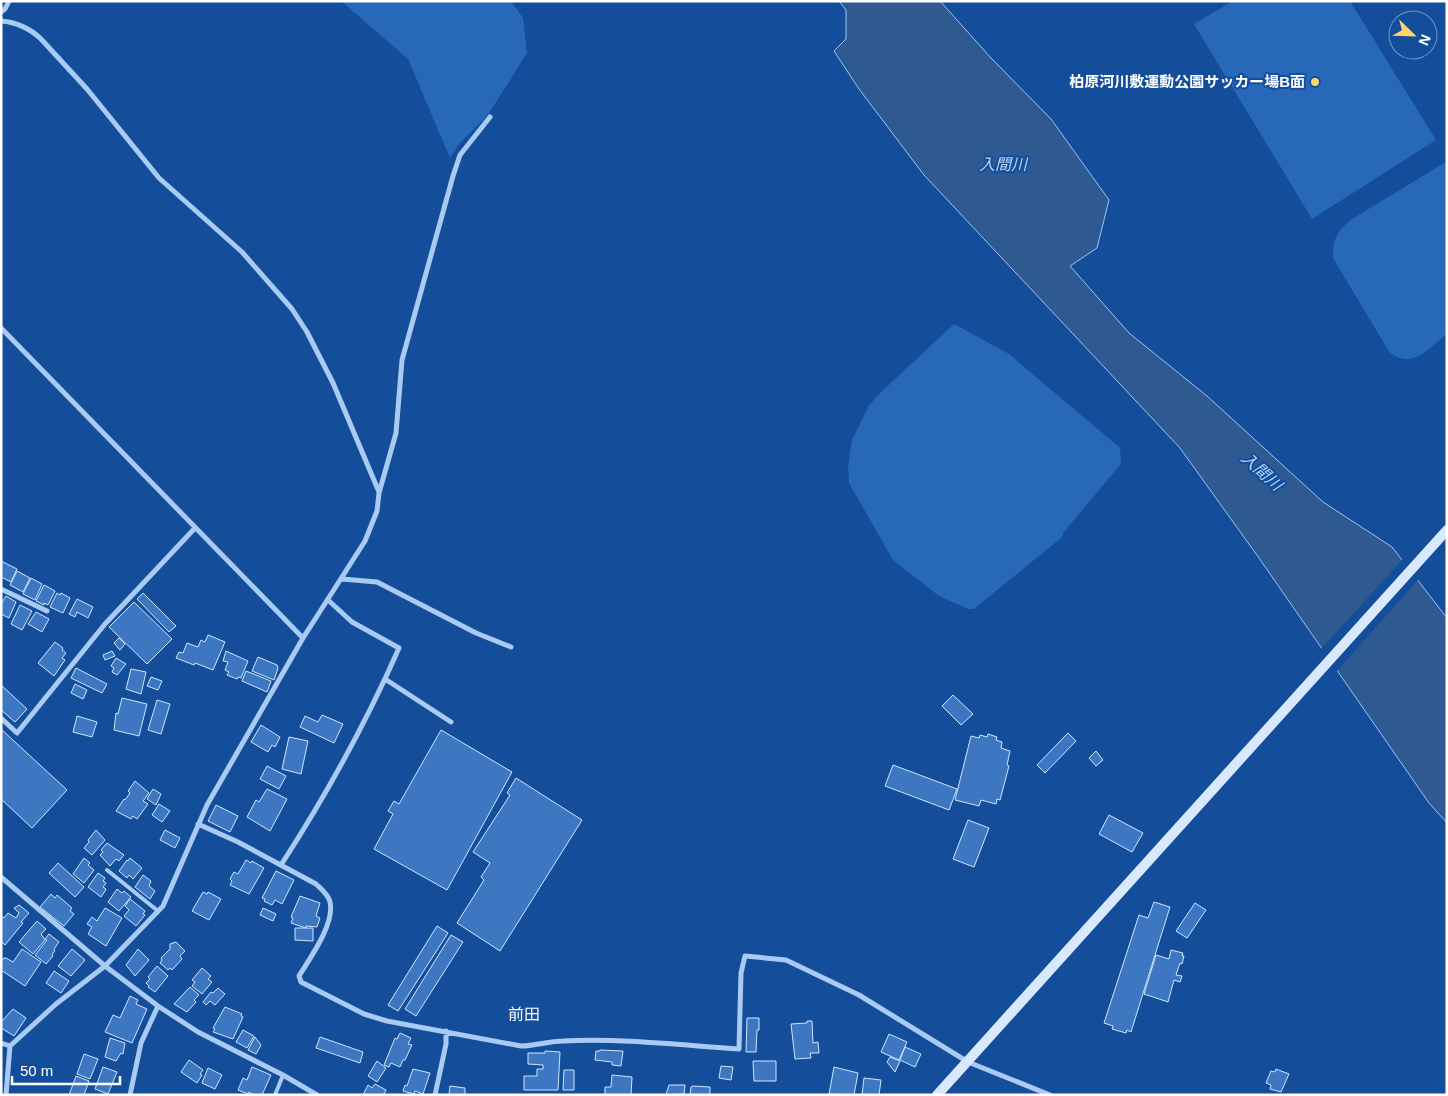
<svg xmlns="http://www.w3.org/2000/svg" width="1448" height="1096" font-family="Helvetica,'Noto Sans JP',sans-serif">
<rect width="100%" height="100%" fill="#144e9b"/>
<!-- green -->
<path fill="#2768b9" d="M341 1H511L523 18 527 53 488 115 459 144 450 158 408 59Z
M1233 1H1350L1436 140 1312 219 1194 24Z
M1444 163H1447V334C1429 348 1413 370 1390 353L1333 258C1333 238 1337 231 1352 219Z
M954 324 1009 354 1120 448 1121 464 1063 533 1062 537 974 609H968L939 596 893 560 849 483 848 467 852 440 868 407 877 396Z"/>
<!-- water -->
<path fill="#2e5991" stroke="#9bc5f6" d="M839 1H940L991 58 1051 119 1109 200 1097 248 1070 266 1129 333 1207 396 1323 502 1392 547 1447 618V823L1429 803 1259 558 1180 448 924 175 859 89 834 51 846 39V10Z"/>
<!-- pier -->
<path fill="#144e9b" d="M1404 558 1419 579 1336 672 1320 650Z"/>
<!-- building -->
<path fill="#3d77c2" stroke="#d1e5fd" d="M1 561 17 569 11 582 1 577Z
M17 571 30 578 23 592 10 585Z
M31 578 42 584 35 600 23 594Z
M44 585 55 591 48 605 44 603V605L36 601Z
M57 593 60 595 61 593 70 598 63 613 50 607Z
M143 593 176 626 169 632 137 599Z
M6 596 16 602 9 618 1 614V604Z
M77 599 93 607 88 618 77 612 75 617 69 614Z
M134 602 172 639 147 664 109 627Z
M20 605 32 611 22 630 11 624Z
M36 612 49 619 42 632 28 624Z
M208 635 225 642 213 670 195 663 194 665 176 658 179 652 183 653 187 643 198 647 201 640 205 642Z
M119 638 125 644 120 650 114 643Z
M55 642 63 648 62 650 66 653 62 658 65 660 54 676 38 663Z
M112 651 115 656 105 660 103 655Z
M226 651 248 661 241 678 238 677 237 679 227 675 229 672 225 670 228 662 223 661Z
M258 657 277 665 278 668 274 680 252 671Z
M116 658 126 664 117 675 112 672 114 668 111 666Z
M76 668 107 684 102 693 71 678Z
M131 669 146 672 141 694 126 689Z
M246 671 271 681 267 692 242 681Z
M151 677 162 681 158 690 147 686Z
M75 684 87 690 83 699 71 693Z
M1 685 27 709 15 722 1 710Z
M953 695 973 714 961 725 942 706Z
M122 698 147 704 139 736 114 730 116 713 118 714Z
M157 700 170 704 161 734 148 730Z
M322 715 343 724 334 743 300 727 305 716 318 722Z
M77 716 97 722 92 737 73 732Z
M261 725 280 737 275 747 272 745 268 752 251 742Z
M1 729 67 790 32 828 1 799Z
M441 730 512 772 447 890 374 849 393 814 388 811 394 801 399 804Z
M1068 733 1076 741 1045 773 1037 765Z
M988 734 997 737 996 740 1002 742 1001 748 1010 751 1007 765 1009 766 1000 800 997 799 996 804 981 800 979 806 955 800 971 736 979 738 980 735 987 737Z
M289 737 308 741 301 774 282 769Z
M1096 751 1103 760 1096 766 1089 758Z
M893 765 957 789 949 810 885 786Z
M267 766 286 776 279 789 260 779Z
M516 778 582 820 500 951 457 923 484 880 481 877 490 863 473 852 510 795 507 793Z
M135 781 149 793 143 801 148 804 137 819 133 816 131 819 116 811 124 799 125 800 130 793 128 791Z
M153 789 161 794 156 805 147 799Z
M267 789 287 799 270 831 247 817 256 800 259 802Z
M159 804 170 811 162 822 152 815Z
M216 805 238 816 230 832 208 821Z
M1109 815 1143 833 1132 852 1099 834Z
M968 820 989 828 974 867 953 859Z
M96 830 105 840 92 855 84 848 89 842 88 840Z
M165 830 180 838 175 848 160 840Z
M107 843 124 855 119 861 116 859 110 866 100 855 103 852 101 850Z
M84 858 90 863 88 865 94 870 84 883 73 874Z
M130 858 142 868 133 879 129 875 127 878 119 871 127 860 128 861Z
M246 860 251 863 252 861 264 868 249 894 230 885 232 881 230 879 234 872 238 874Z
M58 863 84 887 75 897 49 873Z
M276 871 294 880 282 904 275 900 272 905 264 901 265 899 262 898Z
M98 873 105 878 103 881 106 883 103 887 106 889 105 891 101 897 88 887Z
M143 875 151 881 149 886 155 891 150 899 135 887Z
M117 889 122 893 124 891 131 897 119 911 108 902Z
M203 892 207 894 208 892 221 899 209 920 192 911Z
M51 894 55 898 57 895 72 908 70 911 74 914 64 926 40 907Z
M300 896 320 903 316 916 320 918 317 927 306 926V928L291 923 293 918 291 917Z
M130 899 145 911 143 914 145 915 136 926 124 916 129 910 125 906Z
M1154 902 1170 907 1131 1032 1127 1030 1126 1033 1112 1029 1113 1026 1104 1023 1139 915 1148 918Z
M1195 903 1206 910 1187 938 1176 931Z
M19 905 29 913 21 922 23 923 5 945 1 941V915L4 918 8 913 16 918 19 913 14 908Z
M105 908 122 918 106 946 88 934 92 927 87 924 92 917 97 921Z
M263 908 276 914 273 921 260 915Z
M37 921 46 929 41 934 45 940 33 954 19 942Z
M437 926 448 933 398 1011 388 1005Z
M295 928H313V941L295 940Z
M49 934 59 942 54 949 55 950 52 955 53 956 46 964 35 955 47 940 45 939Z
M451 935 463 942 416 1016 405 1009Z
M176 942 185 951 180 956 182 959 172 970 170 968 168 970 160 963 162 960 161 958 170 949V944Z
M22 949 41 962 25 986 1 970V962L4 958H6L13 962Z
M72 949 85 960 71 976 58 966Z
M138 949 149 960 135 976 126 965Z
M1171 950 1183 953 1182 956H1184L1182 964 1180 963 1176 975 1182 976 1180 982 1174 980 1168 1002 1144 994 1156 955 1169 959Z
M157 966 168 976 155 992 148 987 149 986 146 983 150 979 148 977Z
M202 968 211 976 208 979 212 982 202 994 192 986 195 982 192 980Z
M54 971 69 981 61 993 46 983Z
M190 987 199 995 194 1000 196 1002 187 1012 174 1004Z
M218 988 225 994 215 1005 210 1001 206 1005 203 1002 211 992 213 993Z
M130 996 138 1000 136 1004 147 1009 132 1043 105 1032 113 1015 120 1018Z
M225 1007 242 1014 241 1016 243 1017 233 1039 213 1032 215 1029 213 1028Z
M13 1009 26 1018 14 1036 1 1028V1022Z
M747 1018H759V1030H757L756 1052H746Z
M807 1021H812L813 1043 818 1042 819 1053H810L811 1058 795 1059 791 1024 807 1023Z
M243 1030 254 1036 247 1048 236 1042Z
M400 1033 411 1038 408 1044 412 1045 405 1060H403L400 1067 391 1063 389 1067 384 1065 395 1038 397 1039Z
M889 1034 907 1042 899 1060 881 1052Z
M255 1037 261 1045 256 1054 248 1050Z
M320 1037 363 1052 360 1063 316 1048Z
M110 1038 125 1043 123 1054 121 1053 116 1061 105 1057Z
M905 1047 921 1054 915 1067 900 1060Z
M600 1050 623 1051 621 1066 612 1065V1062L595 1060 596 1051H600Z
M545 1051 560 1052 558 1090H524V1076H537V1069H543V1065L528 1064V1053H545Z
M84 1054 98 1059 90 1079 77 1074Z
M890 1057 900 1061 895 1072 887 1062Z
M189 1060 203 1070 200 1074 202 1075 197 1083 181 1072Z
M377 1061 386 1068 377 1082 368 1076Z
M753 1061H776V1081H754Z
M721 1066 733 1067 731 1080 719 1078Z
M103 1067 117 1072 108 1094 95 1089Z
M252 1067 271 1075 262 1095H254L249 1092 248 1094 238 1090 243 1078 247 1080Z
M834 1067 858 1073 854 1095 829 1094Z
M208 1068 222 1075 215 1089 202 1083Z
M413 1069 430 1073 423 1094 415 1091 414 1094 403 1091 405 1085 407 1086Z
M1276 1069 1289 1074 1281 1092 1270 1089 1271 1085 1266 1083 1271 1071 1275 1072Z
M564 1070H574V1090H563Z
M612 1075 632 1077 631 1095H605V1087H611Z
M76 1076 89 1081 84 1095H69Z
M864 1078 881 1080 879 1095H862Z
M375 1084 386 1090 384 1094 385 1095H363L368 1085 372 1088Z
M669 1085H685L684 1094 666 1095Z
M450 1086 465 1088V1095H449Z
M693 1086 710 1087V1095H690L691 1087Z"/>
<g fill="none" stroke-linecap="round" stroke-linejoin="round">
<!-- lane -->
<path stroke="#a8caf3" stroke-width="4" d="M107 870 158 911
M275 1095 283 1075"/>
<!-- street -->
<path stroke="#a8caf3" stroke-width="5" d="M1 12 5 9 9 1
M1 21C16 22 31 29 41 39L87 89 159 178 242 252 292 309 307 332 333 383 379 492
M1 328 303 638
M342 579 377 582 476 633 511 647
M1 589 47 611
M385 679 451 722
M1 718 17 733 105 624 195 528
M198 824 238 842 316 884C321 889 328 894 330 902 335 924 310 958 299 976L301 982 364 1014 387 1021 521 1046C535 1046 549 1041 563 1041 621 1038 680 1045 739 1049L741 973 745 956 786 960 859 995 968 1062 1050 1095
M281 865C325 797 366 723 399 648L352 622 328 600
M1 877 105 966 158 1006 198 1032 283 1075 317 1095
M1 1043 10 1046 56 1004 105 966 163 906 207 805 303 638 365 541 377 511 379 493 396 433 402 360 453 176 460 155 490 117
M6 1095 10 1046
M130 1095 141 1043 158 1006
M435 1095 446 1044V1031"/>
<!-- secondary -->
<path stroke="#d8e8fd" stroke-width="10" d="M937 1095 1447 530"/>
</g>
<!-- markers -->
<circle fill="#ffd46b" stroke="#144e9b" stroke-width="2" cx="1315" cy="82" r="5"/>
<g text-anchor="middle" stroke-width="4" stroke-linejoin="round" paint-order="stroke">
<!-- poi labels -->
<g font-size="15" font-weight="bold" fill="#fff" stroke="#144e9b" text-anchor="end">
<text x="1305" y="87">柏原河川敷運動公園サッカー場B面</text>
</g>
<!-- water labels -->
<g font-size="16" font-style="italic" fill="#b5d4fa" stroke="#144e9b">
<text x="1003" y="170">入間川</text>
<text transform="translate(1262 471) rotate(42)" y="6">入間川</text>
</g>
<!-- neighbourhood labels -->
<g font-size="16" fill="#fff" stroke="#144e9b">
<text x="524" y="1020">前田</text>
</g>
</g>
<!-- border -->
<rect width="1448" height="1096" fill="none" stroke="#ffffff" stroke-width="5"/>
<!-- north arrow -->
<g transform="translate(1413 35) rotate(113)"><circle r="24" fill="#144e9b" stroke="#7295c3"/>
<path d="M0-4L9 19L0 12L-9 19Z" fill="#ffd46b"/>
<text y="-8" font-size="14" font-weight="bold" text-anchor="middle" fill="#ffffff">N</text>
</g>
<!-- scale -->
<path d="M12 1076v8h108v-8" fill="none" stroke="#ffffff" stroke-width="2.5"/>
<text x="20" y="1076" font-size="15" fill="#ffffff" stroke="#144e9b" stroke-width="4" paint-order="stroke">50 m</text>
</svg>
